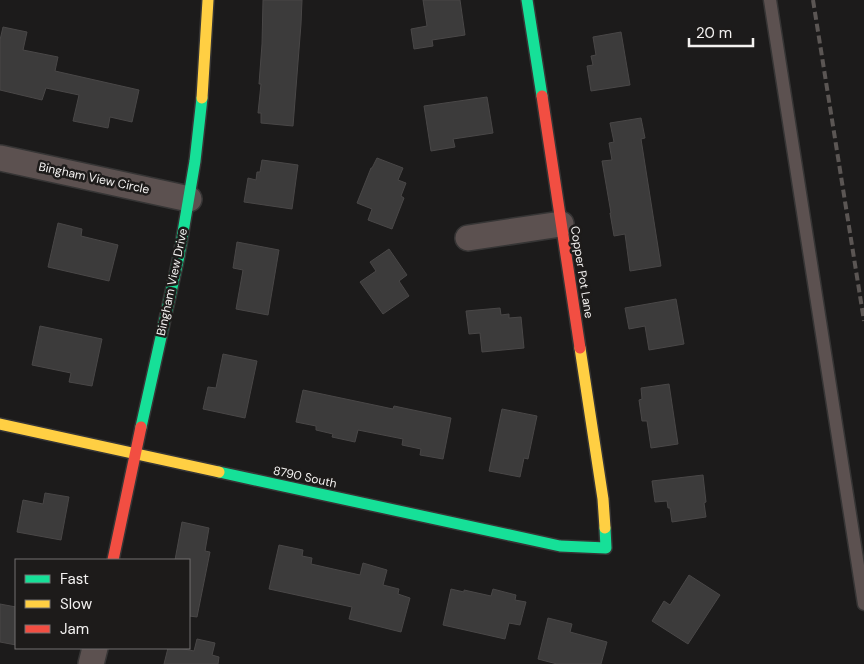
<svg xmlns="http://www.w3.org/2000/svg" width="864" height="664" font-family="'DM Sans',sans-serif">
<rect width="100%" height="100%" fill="#1c1b1b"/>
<!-- building -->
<path fill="#3c3b3b" stroke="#494747" d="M263 0H302L301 24 293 126 261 123V113H258L261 84H259L262 44Z
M423 0H460L465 35 432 40 433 46 414 49 411 29 427 26Z
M3 27 27 32 23 50 58 57 55 71 139 90 132 122 110 117 108 128 73 121 79 95 46 88 42 100 0 90V40Z
M621 32 630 85 591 91 587 66 593 65 591 56 596 55 593 37Z
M487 97 493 133 453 139 455 147 431 151 424 106Z
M641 118 645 138 641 139 661 266 630 271 625 234 614 236 610 213H611L602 161 612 160 609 143 614 142 610 123Z
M377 158 403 168 398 180 406 183 401 196 404 198 392 229 368 220 372 209 357 203 371 168H372Z
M262 160 298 165 292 209 244 202 248 178 256 180 257 172H260Z
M58 223 82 229 81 236 118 245 109 281 48 267Z
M237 242 279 250 268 315 236 309 243 270 233 268Z
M389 249 407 275 399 281 409 296 383 314 360 282 376 271 370 262Z
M676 299 684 344 649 350 645 326 629 329 625 308Z
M500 308 501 315 509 314V318L521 317 524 348 482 352 480 333 469 334 466 311Z
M40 326 102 339 92 386 69 382 71 373 32 365Z
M223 354 257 361 245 418 203 409 208 387 216 388Z
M669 384 678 444 651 448 647 421H642L639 400 642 399 641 388Z
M303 390 393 409 394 406 451 418 443 459 420 455 421 449 402 445 403 439 358 430 355 442 332 437 333 434 316 430V426L296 422Z
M502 409 537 416 528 459 524 458 520 477 489 471Z
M703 475 706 502 704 503 706 517 672 522 670 508H668L667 501 655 502 652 481Z
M45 493 69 497 61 540 17 532 23 500 43 504Z
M182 522 209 528 205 551 210 552 197 617 189 616V560H175Z
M279 545 303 550 302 556 312 558 311 564 360 575 363 563 387 570 383 585 399 589 398 594 410 598 401 632 349 619 352 607 269 589Z
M689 575 720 595 688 644 652 621 664 601 670 605Z
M451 589 464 592V590L491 596 493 589 516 595 515 600 526 602 520 625 509 623 505 639 443 625Z
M0 604 16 607V645L0 642Z
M548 618 572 624 570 632 607 642 601 664H557L538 659Z
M197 639 215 643 212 655 219 657 218 664H164L168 648H179L194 651Z"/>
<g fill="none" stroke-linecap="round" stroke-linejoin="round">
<defs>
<path id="lane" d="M770 0 864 604"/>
<path id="street" d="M0 158 189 199
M468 238 561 224
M91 664 95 648"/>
<path id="fast" d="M527 0 542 96
M141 427 179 256 195 161 202 98
M219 472 560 546 606 548 605 528"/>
<path id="slow" d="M202 98 208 0
M580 348 603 499 605 528
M0 424 219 472"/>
<path id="jam" d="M542 96 580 348
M113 560 141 427"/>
</defs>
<!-- lane casing -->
<use href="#lane" stroke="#363535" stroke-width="15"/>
<!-- street casing -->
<use href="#street" stroke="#363535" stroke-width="28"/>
<!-- fast casing -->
<use href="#fast" stroke="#363535" stroke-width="14"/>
<!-- slow casing -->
<use href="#slow" stroke="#363535" stroke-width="14"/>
<!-- jam casing -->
<use href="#jam" stroke="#363535" stroke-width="14"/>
<!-- lane -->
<use href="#lane" stroke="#5c5150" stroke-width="12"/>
<!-- street -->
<use href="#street" stroke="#5c5150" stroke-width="25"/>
<!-- fast -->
<use href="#fast" stroke="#16e098" stroke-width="11"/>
<!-- slow -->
<use href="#slow" stroke="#ffcf43" stroke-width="11"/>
<!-- jam -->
<use href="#jam" stroke="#f24e42" stroke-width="11"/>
<!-- rail -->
<path stroke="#5b5654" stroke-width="4" stroke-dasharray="8 4" stroke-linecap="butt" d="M813 0 864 321"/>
</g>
<g text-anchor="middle" stroke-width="5" stroke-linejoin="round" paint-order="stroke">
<!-- street labels -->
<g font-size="12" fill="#f3f1f0" stroke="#1d1b1a">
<text transform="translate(94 178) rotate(12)" y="4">Bingham View Circle</text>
<text transform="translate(582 272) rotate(81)" y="4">Copper Pot Lane</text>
<text transform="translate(172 282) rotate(-78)" y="4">Bingham View Drive</text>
<text transform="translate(305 477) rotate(12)" y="4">8790 South</text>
</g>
</g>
<!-- legend -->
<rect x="15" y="559" width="175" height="90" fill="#1d1b1a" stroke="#737170"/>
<rect x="25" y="575" width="25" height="8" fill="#16e098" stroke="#737170"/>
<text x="60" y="584" font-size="15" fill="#f3f1f0">Fast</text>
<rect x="25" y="600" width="25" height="8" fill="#ffcf43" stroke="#737170"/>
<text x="60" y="609" font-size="15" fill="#f3f1f0">Slow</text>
<rect x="25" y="625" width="25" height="8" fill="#f24e42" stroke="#737170"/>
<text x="60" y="634" font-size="15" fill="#f3f1f0">Jam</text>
<!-- scale -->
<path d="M689 38v8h64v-8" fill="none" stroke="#f3f1f0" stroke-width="2.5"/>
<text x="696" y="38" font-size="15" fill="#f3f1f0" stroke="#1d1b1a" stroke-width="4" paint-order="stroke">20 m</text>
</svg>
